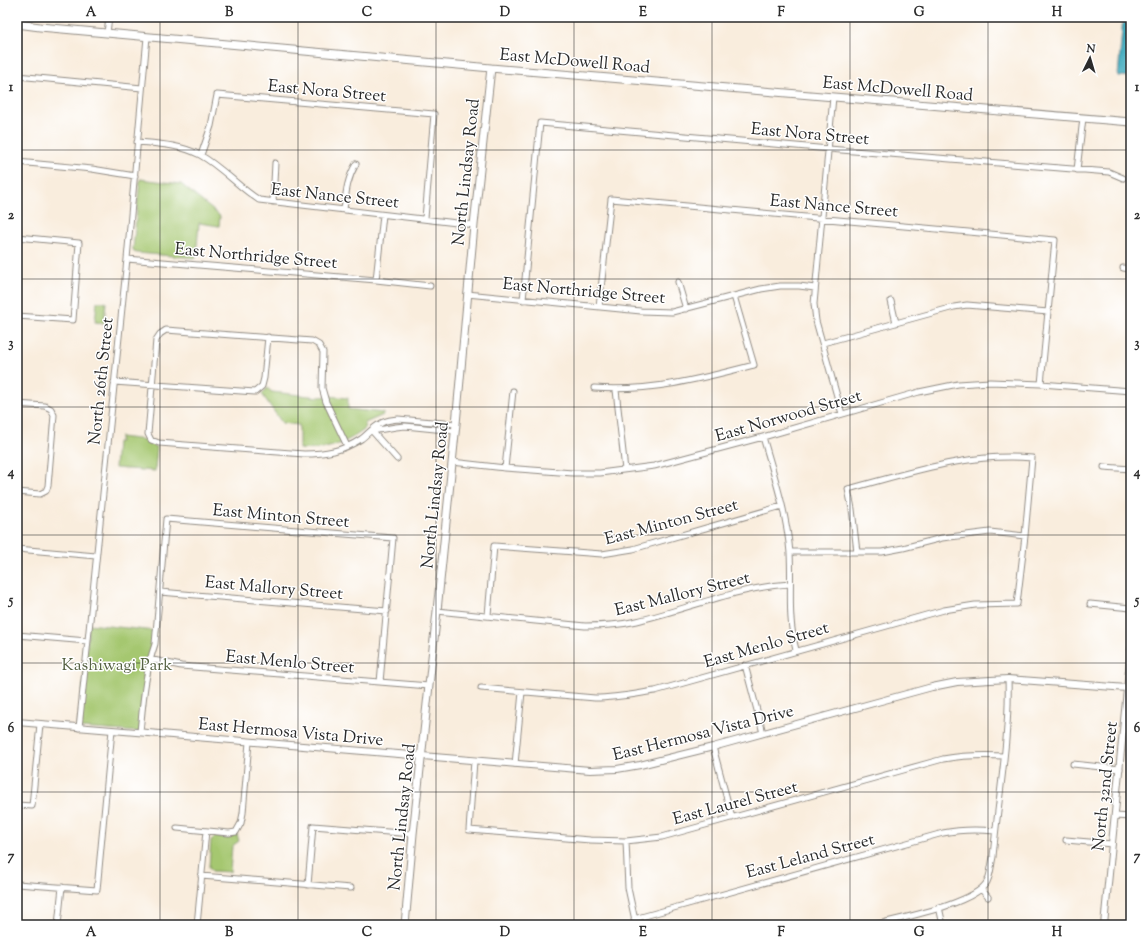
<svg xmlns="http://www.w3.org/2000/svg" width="1148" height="942" font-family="'Sorts Mill Goudy',serif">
<rect width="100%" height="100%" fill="#fff"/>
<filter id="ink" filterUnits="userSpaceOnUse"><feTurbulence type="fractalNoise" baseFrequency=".025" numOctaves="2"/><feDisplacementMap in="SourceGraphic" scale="8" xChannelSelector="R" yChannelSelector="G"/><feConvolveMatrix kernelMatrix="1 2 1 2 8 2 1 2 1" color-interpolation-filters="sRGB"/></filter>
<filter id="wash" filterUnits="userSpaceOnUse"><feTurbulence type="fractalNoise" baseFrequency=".012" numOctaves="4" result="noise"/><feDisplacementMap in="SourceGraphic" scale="16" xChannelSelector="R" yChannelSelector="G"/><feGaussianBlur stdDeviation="0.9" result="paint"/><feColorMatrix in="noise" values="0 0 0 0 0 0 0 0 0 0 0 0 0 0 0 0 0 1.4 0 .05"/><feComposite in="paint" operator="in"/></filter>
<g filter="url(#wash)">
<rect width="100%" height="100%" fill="#f9eddd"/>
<!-- built -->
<path fill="#ead1ec" d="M1131 728V810H1127L1124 805Z"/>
<!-- green -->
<path fill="#a5c770" stroke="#68794e" d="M140 179 181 184 220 216 219 226 199 223 196 258 137 253 134 252 133 249Z
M97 302H106L104 323 95 322Z
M267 388 272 392 319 397 329 396 348 398V409L384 413 383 415 365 423 364 430C343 445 325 451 299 449V425L282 423 262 394Z
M120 437 146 440 151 444 157 447 155 471 115 468 117 442H120Z
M89 624 156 631 149 659 140 732 79 728Z
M237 834 239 841 232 846 230 872 212 871 209 867 211 840 215 837 229 838Z"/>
<!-- water -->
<path fill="#3ca9bc" stroke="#346a74" d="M1123 17H1131V77L1118 76Z"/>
</g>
<g filter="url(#ink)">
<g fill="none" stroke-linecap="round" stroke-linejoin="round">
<defs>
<path id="minor" d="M107 33 109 17
M17 76 142 88
M833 97 814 304 816 321 842 414
M137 142C159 144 181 145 200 155 222 167 238 187 259 200L474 225
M201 155 211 126 217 95 434 114 425 218
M17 162 92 169 135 176
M1077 170 1083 118
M273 202 275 163
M344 210C346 192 347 179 356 164
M17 237 79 243 73 320 17 316
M127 259 376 280 430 286
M1123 268 1131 269
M376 280 383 215
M678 282 686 309
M467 294 641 311 672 312 761 289 780 286H799L815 288
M523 300 540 123 829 149 1109 172 1123 178
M891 301 896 323
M599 307 611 199 1055 240 1041 384
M823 343 954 307 967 305 1048 312
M114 382 255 392 262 386 264 378 268 337
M594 388C651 392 700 379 754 365L734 296
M616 390 625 470
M17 404 45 406 51 409 54 415 48 486 46 491 40 494 17 492
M372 431 396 427 405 426 455 431
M372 431 397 459
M763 437C774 475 787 514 790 553 792 587 787 616 796 650
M347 446 326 402 322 388 323 352 319 345 312 341 166 330 160 334 156 340 148 434 151 440 159 443 304 454C325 454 343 451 361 439 367 435 373 427 380 424 385 420 392 420 398 419L456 424
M452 462 505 468 573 473H600L654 466 763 437 919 392 958 384 990 382 1041 384 1131 391
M1104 467 1131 469
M505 468 513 391
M17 549 96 556
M790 552H882L903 548 942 538 990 532 1025 536
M160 592 387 611
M1090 604 1131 608
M437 611 585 626C603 626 620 625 637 621 688 609 738 587 790 584
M488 615 494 546 602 554 633 549 782 506
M17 635 87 641
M149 659 181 666 429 686
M745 665 763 733
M481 688 595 698C616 698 635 694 655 691L944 610 975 605 1017 604 1025 536 1032 458C969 452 909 473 848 489L852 509 857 552
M79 728 127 259 147 37
M140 732C143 702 145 673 155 644L166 519 393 538 380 682
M713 747 732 818
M474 761 469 830 590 840 626 841 662 837 943 759C965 755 982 755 1004 756
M515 764 522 692
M1073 764 1120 769
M17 805 32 806 40 724
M1115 816 1131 817
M177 828 229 833 236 832 241 823 243 813 249 742
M1066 840 1112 844
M626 841 628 888 636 925
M201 876 351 888
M17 884 97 890 112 730
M308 885 313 826 413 834
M981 889 988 897
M939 907 943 925
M634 919 943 833C962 829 976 829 995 831
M58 925 62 887
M197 925 206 831
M875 925C900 918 975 904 987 882 991 874 991 865 993 857 998 799 1010 737 1008 679"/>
<path id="tertiary" d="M17 722 590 770 617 769 640 765 713 747 932 687 957 682 1008 679 1127 688
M1104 925 1131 649"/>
<path id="secondary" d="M17 24 40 27 502 69 1131 122
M405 925 413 834 437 611 456 424 474 225 491 68"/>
</defs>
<!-- minor casing -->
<use href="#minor" stroke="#928c84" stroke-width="7"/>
<!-- tertiary casing -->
<use href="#tertiary" stroke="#928c84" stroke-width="8"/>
<!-- secondary casing -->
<use href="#secondary" stroke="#928c84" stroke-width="9"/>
<!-- minor -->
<use href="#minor" stroke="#fff" stroke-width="5"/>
<!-- tertiary -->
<use href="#tertiary" stroke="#fff" stroke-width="6"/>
<!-- secondary -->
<use href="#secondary" stroke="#fff" stroke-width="7"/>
</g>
</g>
<!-- grid -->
<path fill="none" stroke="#2b2b2b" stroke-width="1" stroke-opacity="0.55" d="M160 17V925M298 17V925M436 17V925M574 17V925M712 17V925M850 17V925M988 17V925M17 150H1131M17 279H1131M17 407H1131M17 535H1131M17 663H1131M17 792H1131"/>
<g text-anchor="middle" stroke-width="3" stroke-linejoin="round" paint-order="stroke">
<!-- street labels -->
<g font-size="17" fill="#2b2b2b" stroke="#fff">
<text transform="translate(575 60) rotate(5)" y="6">East McDowell Road</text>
<text transform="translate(898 88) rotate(5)" y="6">East McDowell Road</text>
<text transform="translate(327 90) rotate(5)" y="6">East Nora Street</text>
<text transform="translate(810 133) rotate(5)" y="6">East Nora Street</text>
<text transform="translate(465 172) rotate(-84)" y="6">North Lindsay Road</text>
<text transform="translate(335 195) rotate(6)" y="6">East Nance Street</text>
<text transform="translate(834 205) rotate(5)" y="6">East Nance Street</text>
<text transform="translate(256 255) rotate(5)" y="6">East Northridge Street</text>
<text transform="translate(584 290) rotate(5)" y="6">East Northridge Street</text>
<text transform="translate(100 381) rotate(-84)" y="6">North 26th Street</text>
<text transform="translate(788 415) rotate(-16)" y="6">East Norwood Street</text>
<text transform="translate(434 495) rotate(-84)" y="6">North Lindsay Road</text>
<text transform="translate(281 515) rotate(5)" y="6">East Minton Street</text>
<text transform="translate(671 521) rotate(-15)" y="6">East Minton Street</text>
<text transform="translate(274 587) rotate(5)" y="6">East Mallory Street</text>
<text transform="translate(682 593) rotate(-14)" y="6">East Mallory Street</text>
<text transform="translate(766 644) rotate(-16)" y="6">East Menlo Street</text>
<text transform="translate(290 661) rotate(5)" y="6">East Menlo Street</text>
<text transform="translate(291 731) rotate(5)" y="6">East Hermosa Vista Drive</text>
<text transform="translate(703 732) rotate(-14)" y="6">East Hermosa Vista Drive</text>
<text transform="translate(1104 786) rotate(-84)" y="6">North 32nd Street</text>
<text transform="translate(735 802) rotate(-15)" y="6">East Laurel Street</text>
<text transform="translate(401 817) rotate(-84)" y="6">North Lindsay Road</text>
<text transform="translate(810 855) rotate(-15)" y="6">East Leland Street</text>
</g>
<!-- park labels -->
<g font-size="17" fill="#566243" stroke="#fff">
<text x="117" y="670">Kashiwagi Park</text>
</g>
</g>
<!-- margin -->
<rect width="1148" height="942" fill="none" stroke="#fff" stroke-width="44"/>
<!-- north arrow -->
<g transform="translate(1090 58) rotate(5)" stroke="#ffffff" stroke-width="3" paint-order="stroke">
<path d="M0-3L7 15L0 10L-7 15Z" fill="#2b2b2b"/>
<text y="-6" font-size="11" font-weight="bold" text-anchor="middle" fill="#2b2b2b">N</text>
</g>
<rect x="22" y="22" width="1104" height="898" fill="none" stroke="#2b2b2b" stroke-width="1.5"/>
<g font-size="13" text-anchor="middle" font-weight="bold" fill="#2b2b2b">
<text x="91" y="16">A</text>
<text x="229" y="16">B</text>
<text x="367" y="16">C</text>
<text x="505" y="16">D</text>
<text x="643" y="16">E</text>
<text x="781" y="16">F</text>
<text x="919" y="16">G</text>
<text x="1057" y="16">H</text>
<text x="11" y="91">1</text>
<text x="1137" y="91">1</text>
<text x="11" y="219">2</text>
<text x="1137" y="219">2</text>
<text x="11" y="347">3</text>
<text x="1137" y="347">3</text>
<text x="11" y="476">4</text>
<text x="1137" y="476">4</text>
<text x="11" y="604">5</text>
<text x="1137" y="604">5</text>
<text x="11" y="732">6</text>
<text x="1137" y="732">6</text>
<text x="11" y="860">7</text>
<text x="1137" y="860">7</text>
<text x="91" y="936">A</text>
<text x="229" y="936">B</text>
<text x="367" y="936">C</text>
<text x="505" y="936">D</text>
<text x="643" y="936">E</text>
<text x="781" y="936">F</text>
<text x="919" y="936">G</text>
<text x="1057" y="936">H</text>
</g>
</svg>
